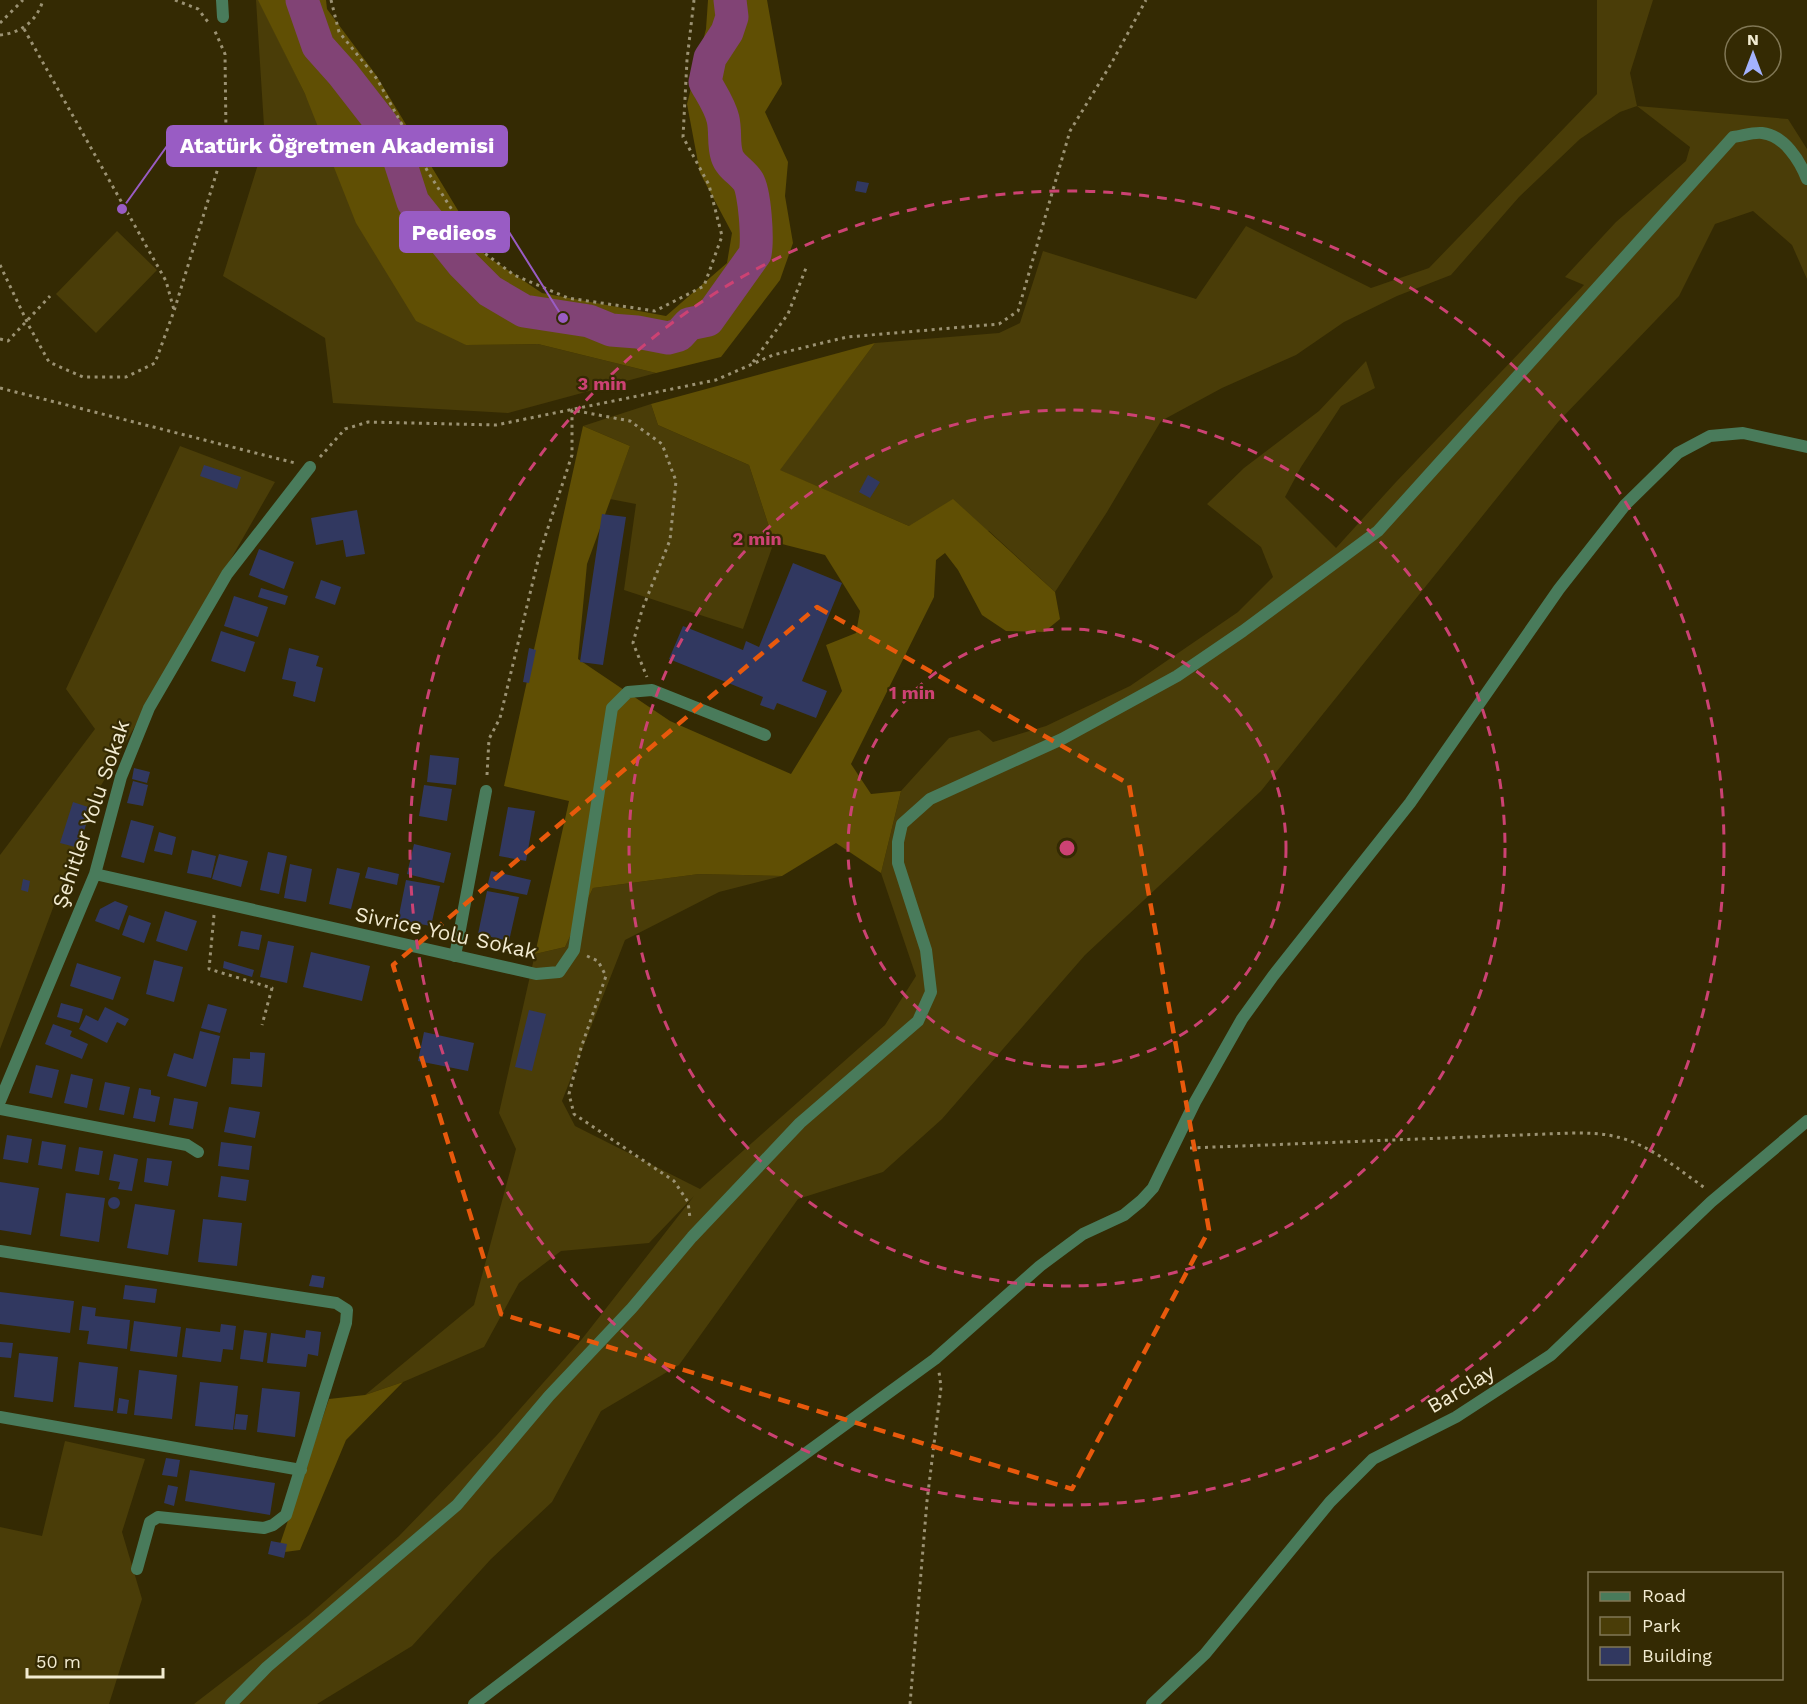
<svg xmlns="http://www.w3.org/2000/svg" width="1807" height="1704" font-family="'Work Sans',sans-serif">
<rect width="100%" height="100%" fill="#342a03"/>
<!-- green -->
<path fill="#4a3d08" d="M256 0H259L305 94 466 345 538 344 656 373 508 413 333 403 325 338 223 276 265 142Z
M1597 0H1653L1630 73 1637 106 1788 119 1807 149V279L1792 245 1753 211 1715 224 1679 296 1558 422 1261 791 1085 955 942 1119 883 1172 798 1199 679 1365 601 1411 552 1502 491 1559 412 1646 317 1704H194L308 1616 399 1536 496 1436 582 1339 694 1196 649 1243 561 1251 519 1283 484 1347 403 1382 365 1395 474 1305 516 1149 499 1113 535 954 565 947 593 888 699 874 782 876 719 892 625 940 562 1101 575 1126 700 1189 885 1025 916 976 881 873 901 791 949 738 979 730 993 742 1046 726 1130 686 1238 612 1273 577 1261 547 1207 504 1244 468 1319 411 1366 361 1375 388 1341 406 1301 467 1285 497 1336 548 1396 482 1584 285 1565 277 1616 222 1686 161 1690 147 1637 106 1620 112 1580 139 1519 197 1451 275 1397 296 1344 322 1296 355 1222 388 1161 421 1107 512 1055 592 989 531 909 526 779 470 875 343 999 333 1020 323 1043 251 1196 299 1246 226 1371 288 1429 268 1597 94Z
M117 231 157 270 96 333 56 294Z
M651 404 658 425 749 465 774 542 743 629 624 590 636 504 610 499 630 446 583 426Z
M180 446 275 482 95 796 0 1049V855L95 729 66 689Z
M65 1441 145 1459 122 1532 142 1599 109 1704H0V1527L42 1536Z"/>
<!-- forest -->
<path fill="#604f04" d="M258 0H326L327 9 376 75 485 255 542 293 666 316 727 263 732 233 700 173 687 104 706 29 708 0H767L782 84 765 112 788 162 785 196 793 243 780 280 721 357 656 373 538 344 466 345 416 321 356 223 305 94Z
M875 343 780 470 909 526 953 499 1055 592 1060 619 1044 632 1006 631 982 615 958 570 945 553 936 560 934 597 851 764 871 794 901 791 881 873 836 843 782 876 699 874 593 888 565 947 535 954 569 801 504 786 583 426 630 446 587 564 578 659 670 721 791 774 842 691 826 645 856 633 860 611 825 555 774 542 749 465 658 425 651 404Z
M403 1382 346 1440 300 1550 277 1553 329 1399 365 1395Z"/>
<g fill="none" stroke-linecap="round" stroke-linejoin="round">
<!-- river -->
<path stroke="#814375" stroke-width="33" d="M302 0 318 46 343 74 392 137 413 202 462 263 490 291 524 311 589 321 611 330 637 332 668 338 679 335 689 324 708 320 755 254C758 240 755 192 748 181 742 172 730 166 727 156 723 144 726 132 723 119 720 106 711 93 705 82L710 58 727 32 732 17 730 0"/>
</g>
<!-- building -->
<path fill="#313860" d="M857 181 869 183 866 193 855 191Z
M204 465 241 477 237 489 200 476Z
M868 475 880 482 870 498 859 492Z
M357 510 365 554 346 557 343 540 316 545 311 518Z
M602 514 626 517 603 665 580 662Z
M259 549 294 562 284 589 249 575Z
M793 563 842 583 802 681 827 691 816 718 777 703 774 710 760 705 763 697 669 659 683 626 743 650 746 641 759 647Z
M321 580 341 587 335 605 315 598Z
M261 588 288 596 285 605 258 597Z
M234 596 268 607 258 637 224 626Z
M221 631 255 642 245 672 211 661Z
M289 648 319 656 316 666 323 668 315 702 293 696 296 682 282 679Z
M529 648 536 650 529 683 523 682Z
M430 755 459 758 456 785 427 782Z
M134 768 150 772 147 783 132 779Z
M133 781 148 785 143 806 127 803Z
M424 785 452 789 447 821 419 816Z
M73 802 91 808 79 848 60 843Z
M508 807 535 811 526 861 499 856Z
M131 820 154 826 144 863 121 857Z
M159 832 176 837 172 855 154 851Z
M414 844 451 853 444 883 407 874Z
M192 850 216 856 211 878 187 873Z
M268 852 287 856 279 894 260 890Z
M219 854 248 861 241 887 212 879Z
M290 864 312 869 306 902 284 898Z
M368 867 399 874 397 885 365 878Z
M337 868 360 873 351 909 329 904Z
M491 871 531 880 527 895 487 887Z
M23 879 30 881 28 892 21 890Z
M406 880 440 886 431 926 398 920Z
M487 891 519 897 509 941 478 934Z
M115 901 128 906 119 930 95 921 100 909Z
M165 911 197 921 187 951 156 941Z
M129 915 151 923 144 943 122 935Z
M241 931 262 935 259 950 238 946Z
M268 941 294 946 287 983 260 977Z
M311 952 370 966 362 1001 303 987Z
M154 960 183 967 174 1002 146 994Z
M224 961 254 970 252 977 223 968Z
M77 963 121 977 113 1000 70 986Z
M61 1003 83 1009 79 1023 57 1017Z
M208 1004 227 1009 220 1033 201 1028Z
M105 1007 129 1019 125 1026 117 1022 107 1043 79 1029 86 1015 98 1021Z
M529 1010 546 1014 532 1071 515 1067Z
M53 1024 72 1031 70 1036 88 1044 82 1059 45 1044Z
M200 1031 220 1036 206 1087 167 1076 174 1053 193 1059Z
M424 1032 474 1043 468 1071 418 1061Z
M250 1052 265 1053 262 1087 231 1084 233 1058 250 1059Z
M36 1065 59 1070 52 1098 29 1093Z
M71 1074 93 1079 87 1108 64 1103Z
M105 1082 130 1087 124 1115 99 1110Z
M139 1088 151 1090V1095L160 1097 155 1122 133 1118Z
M174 1098 198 1102 193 1129 169 1125Z
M229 1107 260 1112 255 1138 224 1132Z
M7 1135 32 1139 28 1163 3 1159Z
M42 1141 66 1145 62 1169 38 1165Z
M221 1142 252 1146 249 1170 218 1166Z
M79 1147 103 1151 99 1175 75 1171Z
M114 1154 138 1159 132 1191 118 1189 120 1182 109 1180Z
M147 1158 172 1161 168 1186 144 1182Z
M221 1176 249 1180 246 1201 218 1197Z
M0 1182 39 1188 31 1235 0 1230Z
M66 1193 105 1198 99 1242 60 1236Z
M108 1203a6 6 0 1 1 12 0a6 6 0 1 1-12 0Z
M135 1204 175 1210 168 1255 127 1248Z
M203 1219 242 1223 237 1266 198 1262Z
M312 1275 325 1277 323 1288 309 1286Z
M125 1285 157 1289 155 1303 123 1299Z
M0 1292 74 1301 70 1333 0 1324Z
M82 1306 96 1308 95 1316 130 1320 127 1349 87 1344 89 1331 79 1330Z
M134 1321 181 1327 177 1357 130 1351Z
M221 1324 236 1326 233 1350 223 1349 221 1362 182 1357 186 1328 220 1332Z
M244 1330 267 1333 263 1362 240 1359Z
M306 1330 321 1332 318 1356 308 1354 306 1367 267 1363 271 1333 305 1338Z
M0 1342 13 1343 11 1358 0 1357Z
M19 1353 58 1357 53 1402 14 1397Z
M79 1362 118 1367 113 1411 74 1407Z
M139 1370 177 1375 172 1419 134 1415Z
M200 1382 238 1386 233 1430 195 1426Z
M262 1388 300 1392 295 1437 257 1432Z
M119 1398 129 1400 127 1414 117 1413Z
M236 1414 248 1415 246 1430 234 1429Z
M166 1458 180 1460 177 1477 162 1475Z
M190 1470 275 1483 270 1515 185 1501Z
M168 1485 178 1487 174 1506 164 1503Z
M271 1541 287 1544 284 1558 268 1554Z"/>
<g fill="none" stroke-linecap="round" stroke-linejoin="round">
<!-- path -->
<path stroke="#9b9273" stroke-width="3" stroke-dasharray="3 4.5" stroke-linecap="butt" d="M175 0 198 9 208 22
M331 0 339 32 377 79 428 172 475 246 514 275 568 298 655 311 704 286 722 236 709 185 683 137 687 60 694 0
M0 23 23 0
M24 29 166 281 174 310
M0 35C21 33 37 21 43 0
M0 265 29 326 49 362 83 377H126L155 363 174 311 222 155 226 133 225 54 214 29
M0 339 8 341 50 296
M753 362 788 314 806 268
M0 388 295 463
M320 457 345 429 368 422 496 425 716 380 773 355 847 337 999 324 1018 311 1070 131 1111 64 1146 0
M487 775 489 739 500 718 540 552 572 455V410L630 421 662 444 676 481 670 540 642 610 633 643 647 677
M214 915 209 969 272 988 262 1025
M587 956 598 961 606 976 581 1048 569 1094 574 1114 674 1181 688 1202 690 1218
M1190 1148 1571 1133C1587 1133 1602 1133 1617 1137 1649 1144 1679 1170 1705 1188
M910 1704 927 1501 941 1387 939 1372"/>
<!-- minor -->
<path stroke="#497b5b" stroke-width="12" d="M222 0 223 17
M95 874 536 974 559 972 574 950 612 708 628 692 652 690 765 735
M455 956 486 791
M0 1101 95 874 121 777 149 708 227 574 310 467
M0 1109 187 1145 198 1152
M0 1251 336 1303 347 1310 346 1323 286 1515 273 1525 264 1528 158 1517 150 1522 137 1569
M0 1417 301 1470
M231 1704 267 1667 457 1505 549 1396 632 1308 692 1237 800 1123 918 1021 931 992 926 950 898 863V842L902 824 930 799 1062 739 1177 676 1243 631 1378 531 1733 137C1742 136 1753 132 1762 133 1784 135 1800 161 1807 179
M474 1704 743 1499 935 1359 1040 1266 1083 1234 1124 1215 1141 1201 1153 1188 1195 1102 1242 1019 1273 976 1410 803 1559 589 1625 505 1678 453 1710 436 1743 433 1807 447
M1152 1704 1205 1654 1330 1502 1373 1459 1456 1417 1551 1355 1711 1202 1807 1121"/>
</g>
<!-- marked area -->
<path fill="none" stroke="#e8590c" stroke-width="4.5" stroke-dasharray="12 8" stroke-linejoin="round" d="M817 607 1129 784 1209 1230 1072 1489 501 1314 393 965Z"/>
<!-- distance rings -->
<g fill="none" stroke="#cc4273" stroke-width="3" stroke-dasharray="10 8">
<circle cx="1067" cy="848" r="219"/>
<circle cx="1067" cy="848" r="438"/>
<circle cx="1067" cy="848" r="657"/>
</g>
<g text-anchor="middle" stroke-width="4.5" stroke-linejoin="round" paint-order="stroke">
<!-- street labels -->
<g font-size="21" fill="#f2ebd1" stroke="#342a03">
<text transform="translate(91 814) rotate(-71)" y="7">Şehitler Yolu Sokak</text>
<text transform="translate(446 933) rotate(12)" y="7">Sivrice Yolu Sokak</text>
<text transform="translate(1461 1389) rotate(-31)" y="7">Barclay</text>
</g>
</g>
<circle cx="1067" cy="848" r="9" fill="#cc4273" stroke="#342a03" stroke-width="3"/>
<g font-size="18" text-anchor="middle" font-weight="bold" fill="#cc4273" stroke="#342a03" stroke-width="4.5" stroke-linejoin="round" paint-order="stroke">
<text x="602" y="390">3 min</text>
<text x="757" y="545">2 min</text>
<text x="912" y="699">1 min</text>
</g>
<!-- callouts -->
<path fill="none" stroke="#995cc4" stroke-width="2" d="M122 209L167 146M563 318L509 232"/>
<g fill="#995cc4" stroke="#342a03" stroke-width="2">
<circle cx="122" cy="209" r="6"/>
<circle cx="563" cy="318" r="6"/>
</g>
<g fill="#995cc4" stroke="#995cc4" stroke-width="2">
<rect x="167" y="126" width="340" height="40" rx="6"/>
<rect x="400" y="212" width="109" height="40" rx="6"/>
</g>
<g font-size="22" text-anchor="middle" font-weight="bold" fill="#fff">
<text x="337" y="153">Atatürk Öğretmen Akademisi</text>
<text x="454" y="240">Pedieos</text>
</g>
<!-- legend -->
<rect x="1588" y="1572" width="195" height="108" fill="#342a03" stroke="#807755" stroke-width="1.5"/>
<rect x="1600" y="1592" width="30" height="9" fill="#497b5b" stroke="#807755" stroke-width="1.5"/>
<text x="1642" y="1602" font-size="18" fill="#f2ebd1">Road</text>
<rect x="1600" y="1617" width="30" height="18" fill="#4a3d08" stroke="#807755" stroke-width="1.5"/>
<text x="1642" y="1632" font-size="18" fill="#f2ebd1">Park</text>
<rect x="1600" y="1647" width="30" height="18" fill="#313860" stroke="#807755" stroke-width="1.5"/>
<text x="1642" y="1662" font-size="18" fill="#f2ebd1">Building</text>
<!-- north arrow -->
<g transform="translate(1753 54)"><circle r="28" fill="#342a03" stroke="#807755" stroke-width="1.5"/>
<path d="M0-4.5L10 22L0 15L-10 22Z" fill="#a3b2fd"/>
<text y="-9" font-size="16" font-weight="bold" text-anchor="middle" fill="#f2ebd1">N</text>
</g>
<!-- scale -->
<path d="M27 1668v9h136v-9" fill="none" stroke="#f2ebd1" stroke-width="3"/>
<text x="36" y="1668" font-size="18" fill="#f2ebd1" stroke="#342a03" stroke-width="4.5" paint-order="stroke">50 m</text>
</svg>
